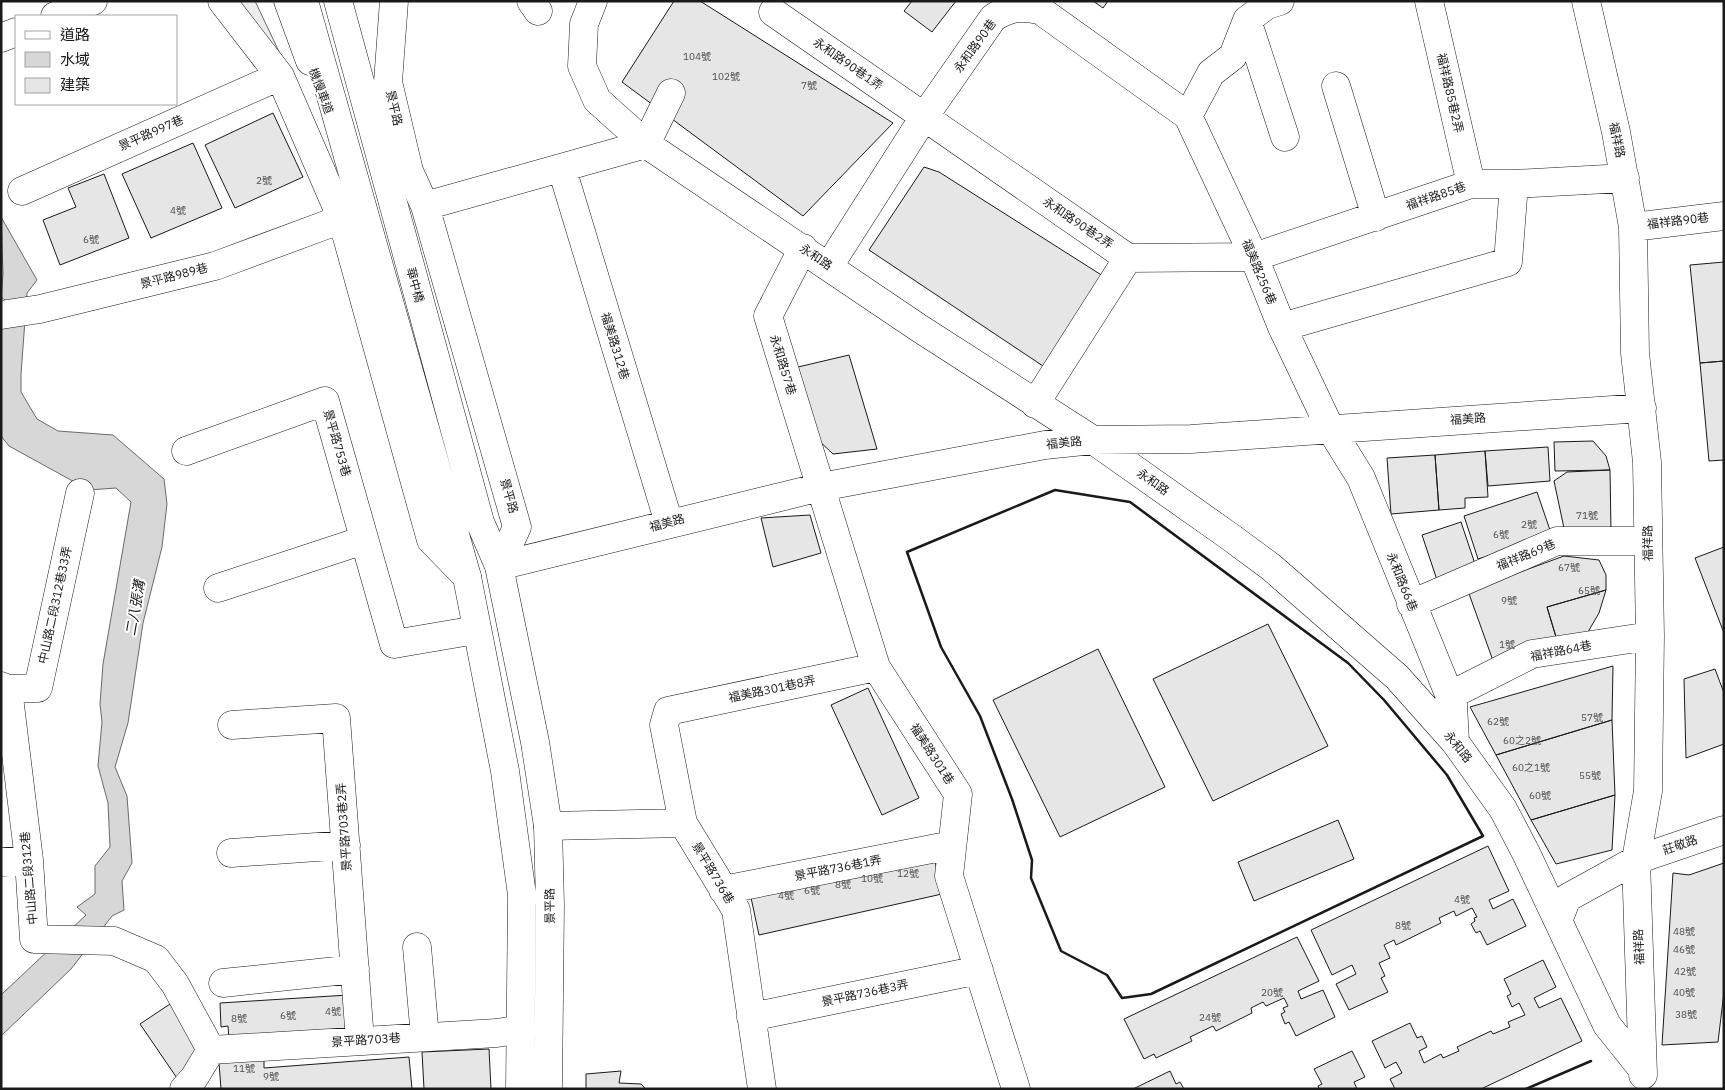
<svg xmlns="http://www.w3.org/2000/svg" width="1725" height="1090" font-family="'IBM Plex Sans','Noto Sans TC',sans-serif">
<rect width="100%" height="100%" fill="#fff"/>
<!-- green -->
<path fill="#ededed" stroke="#6a6a6a" d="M232 1H255L292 79Z"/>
<!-- water -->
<path fill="#d7d7d7" stroke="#6a6a6a" d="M1 217 37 280 27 293 21 374V392L37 419 58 431 113 435 164 479 167 504 162 547 143 623 128 723 115 767 127 796 132 863 122 881 124 910 112 916 71 969 1 1036V995L86 915 77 907 95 894V866L110 847 108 803 98 766 102 722 100 704 103 664 131 502 116 488 89 490 9 446 1 436V314L5 300 1 297 3 274Z"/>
<!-- building -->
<path fill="#e6e6e6" stroke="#1a1a1a" d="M674 1H700L893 123 803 216 622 82Z
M912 1H956L932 32 904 11Z
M1093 1H1108L1103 8Z
M273 113 303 177 235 208 205 145Z
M193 143 222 208 151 238 122 174Z
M924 167 939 172 1103 276 1043 366 869 250Z
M104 174 129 238 60 265 43 220 76 207 68 188Z
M1724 262V361L1700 363 1690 265Z
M849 355 877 449 833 454 815 437 798 367Z
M1724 361V460L1709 461 1700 363Z
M1593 441 1606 456 1610 470 1555 471 1554 442Z
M1548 447 1550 481 1488 486 1485 451Z
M1485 451 1488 497 1465 498V508L1439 510 1435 455Z
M1435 455 1439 510 1391 514 1387 458Z
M1610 470 1611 531 1565 533 1554 481 1567 472Z
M1537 492 1552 536 1478 559 1464 516Z
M810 515 821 553 773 567 761 518Z
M1461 522 1477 570 1438 583 1422 535Z
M1724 547V633L1695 558Z
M1564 556 1599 560 1606 575V590L1547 607 1559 647 1496 669 1468 591Z
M1606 590 1599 613 1585 637 1559 647 1547 607Z
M1268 624 1328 746 1213 801 1153 679Z
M1098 649 1165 787 1060 837 993 700Z
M1613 666 1612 720 1496 755 1470 707Z
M1715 669 1724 693V744L1686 758 1684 679Z
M868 688 919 798 882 815 831 705Z
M1612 720 1615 795 1531 820 1496 755Z
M1615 795 1612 850 1556 864 1531 820Z
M1338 820 1354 859 1254 901 1238 862Z
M1488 846 1509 891 1489 900 1493 909 1513 899 1526 926 1487 945 1480 931 1476 933 1471 924 1475 921 1474 918 1477 917 1472 908 1456 916 1454 911 1439 918 1441 923 1396 945 1394 940 1384 945 1390 958 1379 963 1385 976 1381 978 1388 992 1349 1010 1336 984 1356 974 1352 965 1332 975 1311 930Z
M933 851 942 894 759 935 750 893Z
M1724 863V992L1718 1042 1662 1045 1673 873 1689 875Z
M1297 937 1319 981 1298 991 1301 999 1323 990 1335 1017 1296 1036 1289 1022 1285 1024 1281 1014 1285 1012 1283 1008 1288 1006 1284 998 1266 1006 1263 1002 1251 1008 1252 1013 1216 1031 1213 1026 1190 1037 1192 1041 1156 1058 1154 1054 1144 1059 1124 1019Z
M1543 960 1556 987 1534 998 1539 1008 1561 998 1582 1041 1481 1089H1395L1390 1079 1402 1073 1396 1062 1385 1068 1372 1041 1410 1023 1417 1038 1422 1036 1427 1047 1419 1051 1424 1063 1441 1054 1443 1058 1459 1051 1457 1047 1491 1031 1493 1034 1510 1027 1508 1022 1525 1015 1519 1003 1512 1007 1507 996 1511 994 1504 979Z
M348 995 350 1032 229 1039 228 1026 221 1027 220 1003Z
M173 1002 202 1049 179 1081 140 1024Z
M489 1049 491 1089H424L422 1052Z
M1352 1051 1365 1077 1354 1082 1357 1089H1319L1318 1086 1322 1084 1314 1069Z
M409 1057 412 1089H221L219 1063 264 1059V1068Z
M621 1071 619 1083 641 1084 646 1089H586V1074Z
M1170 1071 1176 1084 1180 1082 1184 1089H1133Z"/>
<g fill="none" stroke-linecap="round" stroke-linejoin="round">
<defs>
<path id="minor" d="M222 1 280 76 342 219 431 540 467 577
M288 1 310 61
M394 1 388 82 409 171 425 206 517 527 499 566
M531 1 538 11
M593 1 584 24 582 66 597 100 646 144 919 328 1093 440 1229 536 1271 567 1397 677 1455 742 1503 809 1526 853 1607 1025 1643 1070
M1429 1 1471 184
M1586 1 1616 132 1633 227 1635 353 1647 462 1650 636 1648 791 1636 860 1643 1075
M773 12 1128 258 1254 257 1471 184H1514L1625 178
M55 16 93 1
M1247 20 1285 137
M1 38 16 32
M1336 86 1376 217
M1188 116 1211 73 1233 56 1247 20 1267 5 1280 1
M562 169 669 523
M22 191 280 76
M425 206 646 144 671 93
M1633 227 1724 216
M803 248 768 316 876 667 958 794 949 876 1016 1089
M829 266 924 117 993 18C1009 7 1021 6 1040 10L1188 116 1254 257 1282 327 1330 428 1361 478 1453 704 1455 742
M1 315 40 309 215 266 342 219
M1282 327 1508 262 1514 184
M1035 404 1128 258
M186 451 325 401 394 644 476 630
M499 566 821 487 1045 445 1093 440 1191 439 1642 408
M218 588 364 540
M1411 604 1557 541H1648
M1 686 8 689 38 688 80 493
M8 689 29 860 34 939 114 941 156 959 175 984 211 1050
M1449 696 1532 654 1650 636
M232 725 336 718 360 1041
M683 823 664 725 668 711 876 667
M548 826 683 823 736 910 762 1089
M231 853 346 845
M1 862 29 860
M723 890 952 845
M1558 921 1567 898 1636 860 1724 830
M417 947 425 1037
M223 983 355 969
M751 1017 979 970
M211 1050 497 1033 522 1029
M184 1089 194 1078 211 1050"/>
<path id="major" d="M304 1 467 577 505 771 522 895 520 1089
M338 1 480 522 499 566 535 742 548 826 550 905 548 1089"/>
</defs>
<!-- minor casing -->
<use href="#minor" stroke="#1a1a1a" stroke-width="29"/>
<!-- major casing -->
<use href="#major" stroke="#1a1a1a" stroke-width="29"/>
<!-- minor -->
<use href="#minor" stroke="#fff" stroke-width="28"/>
<!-- major -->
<use href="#major" stroke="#fff" stroke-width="28"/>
<!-- wall -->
<path stroke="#1a1a1a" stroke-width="2.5" d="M1055 490 1130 502 1348 663 1384 700 1447 775 1483 836 1151 994 1122 998 1107 975 1061 951 1031 878 1032 860 1012 799 980 716 941 647 907 552Z
M1526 1089 1591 1061"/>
</g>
<g text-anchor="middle" stroke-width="4" stroke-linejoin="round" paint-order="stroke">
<!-- number labels -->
<g font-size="10" fill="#4d4d4d">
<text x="697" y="60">104號</text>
<text x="726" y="80">102號</text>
<text x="809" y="89">7號</text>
<text x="264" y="184">2號</text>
<text x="178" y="214">4號</text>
<text x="91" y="243">6號</text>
<text x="1587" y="519">71號</text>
<text x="1529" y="528">2號</text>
<text x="1501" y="538">6號</text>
<text x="1569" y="571">67號</text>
<text x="1589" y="594">65號</text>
<text x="1509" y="604">9號</text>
<text x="1507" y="648">1號</text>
<text x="1592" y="721">57號</text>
<text x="1498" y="725">62號</text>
<text x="1522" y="744">60之2號</text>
<text x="1531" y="771">60之1號</text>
<text x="1590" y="779">55號</text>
<text x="1540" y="799">60號</text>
<text x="908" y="877">12號</text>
<text x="872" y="882">10號</text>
<text x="843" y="888">8號</text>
<text x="812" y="894">6號</text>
<text x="786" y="899">4號</text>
<text x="1462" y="903">4號</text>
<text x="1403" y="929">8號</text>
<text x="1684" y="935">48號</text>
<text x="1684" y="953">46號</text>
<text x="1685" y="975">42號</text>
<text x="1272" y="996">20號</text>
<text x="1684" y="996">40號</text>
<text x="333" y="1015">4號</text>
<text x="1686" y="1018">38號</text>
<text x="288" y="1019">6號</text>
<text x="1210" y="1021">24號</text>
<text x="239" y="1022">8號</text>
<text x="244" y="1072">11號</text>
<text x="271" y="1080">9號</text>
</g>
<!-- street labels -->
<g font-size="12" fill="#1a1a1a" stroke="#fff">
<text transform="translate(975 46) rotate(-54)" y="4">永和路90巷</text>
<text transform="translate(848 64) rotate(35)" y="4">永和路90巷1弄</text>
<text transform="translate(321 91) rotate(69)" y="4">機慢車道</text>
<text transform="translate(1450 93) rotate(77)" y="4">福祥路85巷2弄</text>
<text transform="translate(394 108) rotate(77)" y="4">景平路</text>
<text transform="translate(151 133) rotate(-24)" y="4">景平路997巷</text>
<text transform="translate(1617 140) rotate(78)" y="4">福祥路</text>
<text transform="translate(1436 196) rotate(-19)" y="4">福祥路85巷</text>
<text transform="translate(1678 221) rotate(-7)" y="4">福祥路90巷</text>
<text transform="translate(1078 223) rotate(34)" y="4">永和路90巷2弄</text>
<text transform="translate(816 257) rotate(34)" y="4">永和路</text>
<text transform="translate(1259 272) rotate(67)" y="4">福美路256巷</text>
<text transform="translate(174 276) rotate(-14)" y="4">景平路989巷</text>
<text transform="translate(415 285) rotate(75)" y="4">華中橋</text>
<text transform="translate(615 346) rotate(73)" y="4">福美路312巷</text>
<text transform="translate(783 365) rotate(73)" y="4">永和路57巷</text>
<text transform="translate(1468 419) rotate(-4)" y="4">福美路</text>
<text transform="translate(337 443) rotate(74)" y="4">景平路753巷</text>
<text transform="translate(1064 443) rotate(-6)" y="4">福美路</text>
<text transform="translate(1153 482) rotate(35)" y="4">永和路</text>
<text transform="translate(509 496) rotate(74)" y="4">景平路</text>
<text transform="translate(667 523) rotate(-15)" y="4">福美路</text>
<text transform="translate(1648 543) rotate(-91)" y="4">福祥路</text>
<text transform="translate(1526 555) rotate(-22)" y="4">福祥路69巷</text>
<text transform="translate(1402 582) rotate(68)" y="4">永和路66巷</text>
<text transform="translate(55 605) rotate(-78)" y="4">中山路二段312巷33弄</text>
<text transform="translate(1561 651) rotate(-11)" y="4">福祥路64巷</text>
<text transform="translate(772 689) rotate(-12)" y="4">福美路301巷8弄</text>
<text transform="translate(1458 747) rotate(51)" y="4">永和路</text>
<text transform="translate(932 754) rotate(57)" y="4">福美路301巷</text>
<text transform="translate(344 827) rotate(-94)" y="4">景平路703巷2弄</text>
<text transform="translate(1680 845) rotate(-19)" y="4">莊敬路</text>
<text transform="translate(838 868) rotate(-11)" y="4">景平路736巷1弄</text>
<text transform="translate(713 873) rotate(59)" y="4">景平路736巷</text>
<text transform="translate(29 878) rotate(-95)" y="4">中山路二段312巷</text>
<text transform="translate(550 906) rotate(-91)" y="4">景平路</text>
<text transform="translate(1639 947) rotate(-92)" y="4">福祥路</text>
<text transform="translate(865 993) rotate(-12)" y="4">景平路736巷3弄</text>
<text transform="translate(366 1040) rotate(-4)" y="4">景平路703巷</text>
</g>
<!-- water labels -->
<g font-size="14" font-style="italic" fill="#1a1a1a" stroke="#fff">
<text transform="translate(135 608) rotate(-80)" y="5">二八張溝</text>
</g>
</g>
<!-- border -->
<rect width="1725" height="1090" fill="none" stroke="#1a1a1a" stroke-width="5"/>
<!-- legend -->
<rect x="15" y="15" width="162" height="90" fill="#ffffff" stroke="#a3a3a3"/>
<rect x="25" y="31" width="25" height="8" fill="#ffffff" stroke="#a3a3a3"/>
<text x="60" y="40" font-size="15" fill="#1a1a1a">道路</text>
<rect x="25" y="52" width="25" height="15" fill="#d7d7d7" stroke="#a3a3a3"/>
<text x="60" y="65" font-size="15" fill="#1a1a1a">水域</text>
<rect x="25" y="78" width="25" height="15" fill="#e6e6e6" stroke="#a3a3a3"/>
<text x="60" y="90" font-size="15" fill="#1a1a1a">建築</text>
</svg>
